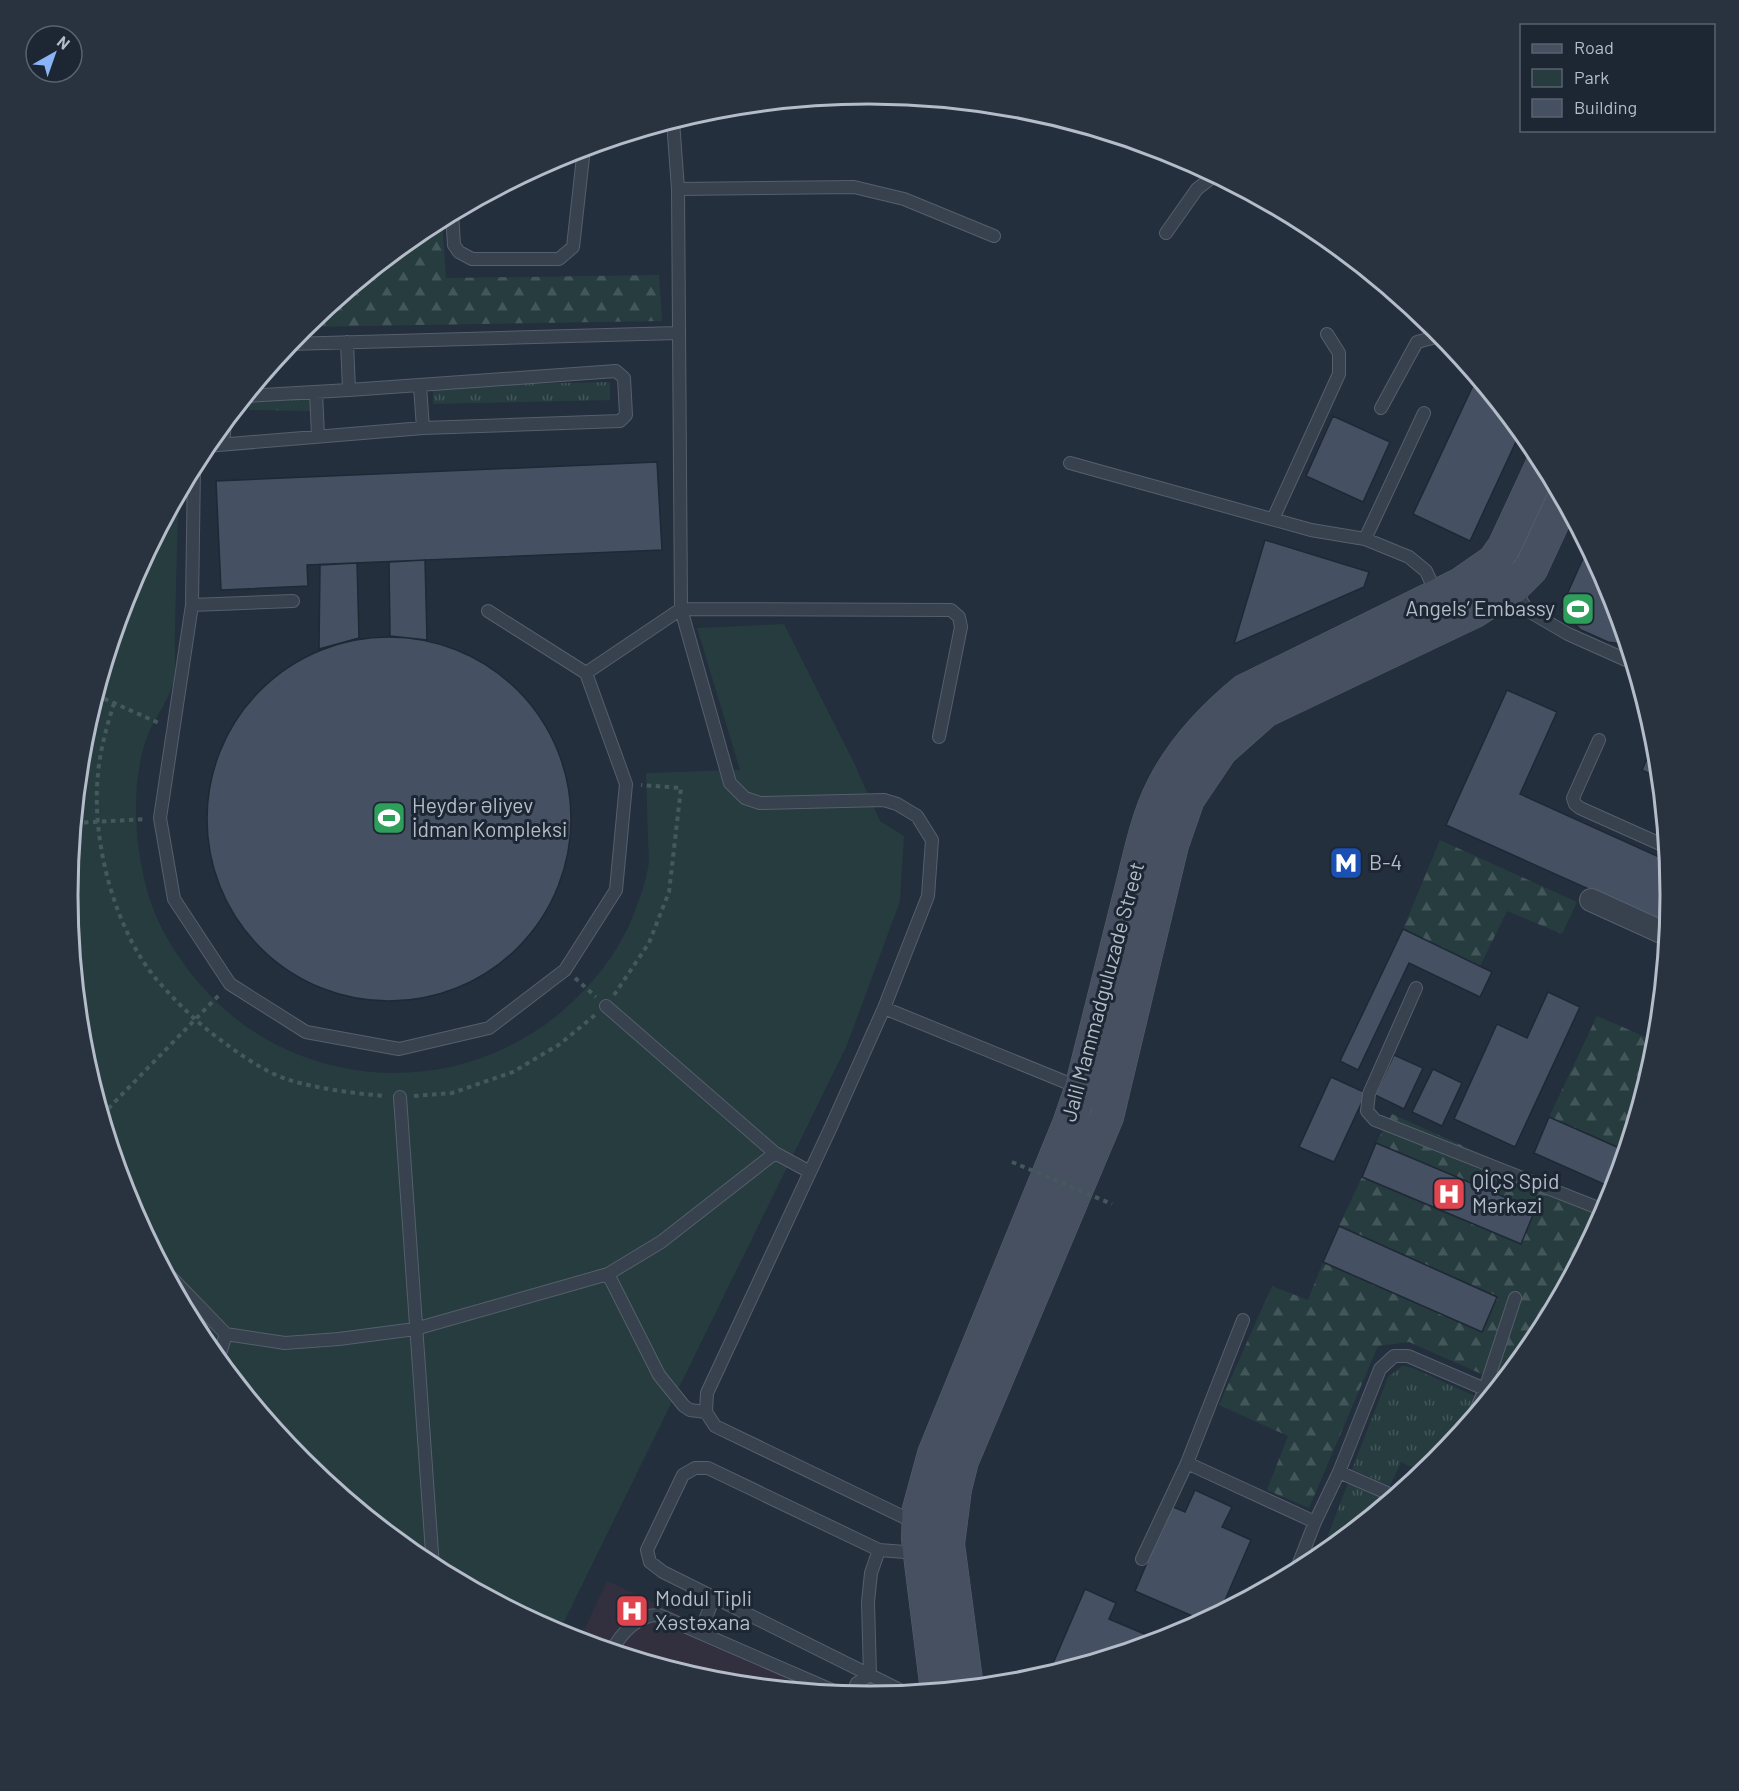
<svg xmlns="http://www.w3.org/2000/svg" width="1739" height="1791" font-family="Barlow,sans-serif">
<defs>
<pattern id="grass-tufts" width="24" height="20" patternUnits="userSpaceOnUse" patternTransform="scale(1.5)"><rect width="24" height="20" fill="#263c3f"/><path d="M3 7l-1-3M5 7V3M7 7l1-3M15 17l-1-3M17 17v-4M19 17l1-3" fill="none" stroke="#435659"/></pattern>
<pattern id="forest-firs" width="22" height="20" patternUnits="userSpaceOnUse" patternTransform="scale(1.5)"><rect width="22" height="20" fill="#263c3f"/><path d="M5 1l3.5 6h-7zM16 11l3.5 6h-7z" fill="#435659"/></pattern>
</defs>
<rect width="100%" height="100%" fill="#242f3e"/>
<!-- medical -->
<path fill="#32303f" d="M607 1581 854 1696 713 1682 579 1641Z"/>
<!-- grass -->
<path fill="url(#grass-tufts)" d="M610 382V400L433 404V386Z
M250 392 312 393 311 411 249 410Z
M1402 1366 1410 1367 1475 1396C1461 1427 1452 1450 1424 1473L1401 1462 1390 1486 1352 1469 1388 1377Z
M1348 1483 1384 1500 1380 1509 1319 1559Z"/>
<!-- forest -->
<path fill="url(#forest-firs)" d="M442 219 446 278 659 275 662 321 304 327 362 280 370 279V273L424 228Z
M1440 840 1577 902 1562 934 1507 911 1480 966 1403 929Z
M1597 1016 1657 1042 1656 1052 1626 1151 1549 1117Z
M1392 1114 1606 1210 1536 1341 1502 1383 1409 1342 1378 1346 1309 1508 1267 1490 1288 1436 1219 1405 1272 1286 1308 1300 1323 1262 1482 1331 1497 1296 1339 1226 1362 1177 1521 1244 1535 1210 1376 1143Z"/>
<!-- park -->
<path fill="#263c3f" d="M179 494C177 540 176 585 175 631 174 646 177 670 173 684 168 701 156 716 149 732 130 778 134 843 147 890 156 924 176 956 199 983 299 1102 483 1102 586 988 609 964 628 934 638 902 642 892 646 880 648 868 650 859 648 848 648 839 647 817 647 795 646 773L740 770 697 628 784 624 855 765 880 821 904 836 900 901 847 1045 558 1634 424 1562 302 1462 202 1341 128 1202 83 1052 68 895 83 739 129 588Z"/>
<!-- building -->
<path fill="#455162" stroke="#1f2835" stroke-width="1.5" d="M1477 377 1521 431 1470 541 1413 514Z
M1333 416 1390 442 1363 502 1306 476Z
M657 462 662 550 307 565 308 586 221 590 216 481Z
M1265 540 1369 572 1364 587 1234 644Z
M1585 554 1593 556 1611 589 1628 645 1608 642 1581 630 1560 610Z
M425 560 427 640 390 636 389 562Z
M357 563 359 638 319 649 320 565Z
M207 819a182 182 0 1 1 364 0a182 182 0 1 1-364 0Z
M1507 690 1557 712 1520 794 1668 861 1672 895 1669 925 1446 825Z
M1656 739 1660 779 1642 770Z
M1403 929 1492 972 1480 997 1409 963 1358 1070 1340 1061Z
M1548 992 1580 1007 1515 1147 1454 1119 1497 1024 1527 1038Z
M1394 1055 1423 1068 1404 1109 1375 1095Z
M1433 1069 1462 1083 1442 1126 1412 1112Z
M1331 1077 1366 1093 1334 1162 1299 1147Z
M1549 1117 1626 1151 1615 1189 1534 1153Z
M1376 1143 1535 1210 1521 1244 1362 1177Z
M1339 1226 1497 1297 1482 1332 1323 1262Z
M1195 1490 1232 1507 1222 1527 1251 1540 1219 1614 1204 1621 1135 1591 1171 1506 1185 1512Z
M1085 1589 1116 1603 1109 1619 1161 1641 1048 1675Z"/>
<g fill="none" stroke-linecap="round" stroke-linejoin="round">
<defs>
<path id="service" d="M673 121 678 189 681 609 730 783 745 798 760 803 884 800 897 804 917 816 932 840 928 896 884 1008 831 1127 707 1393 706 1412 715 1426 916 1523
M678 189 854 187 904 199 994 236
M452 213 454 245 459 252 472 259H559L573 247 584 148
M1166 233 1197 189 1215 175
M289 344 678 333
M420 386 423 428
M316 392 318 436
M247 396 349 390
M1381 408 1417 342 1436 337 1448 343
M223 443 225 423
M206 446 423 428 620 421 626 415 624 378 616 371 349 390 347 342
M1070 463 1311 530 1365 539 1409 557 1426 571 1437 595
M194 466 192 605 160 818 174 899 230 984 306 1032 399 1049 489 1028 565 970 616 890 626 784 586 673 488 611
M1273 519 1339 374V353L1327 334
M1365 539 1424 413
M1513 587 1527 610 1568 634 1633 663
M192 605 293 601
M586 673 681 609 951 610 959 617 961 627 939 737
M1599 740 1573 798 1575 804 1580 808 1667 847
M1416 988 1369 1094 1367 1111 1375 1120 1606 1211
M606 1006 775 1153 810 1172
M884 1008 1080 1088
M400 1097 433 1567
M166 1272 226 1334 285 1343 339 1339 415 1329 608 1274 661 1242 775 1153
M608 1274 659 1375 684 1406 690 1410 706 1412
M218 1360 226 1334
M1472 1420 1485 1389 1515 1298
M1187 1463 1315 1522
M1339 1472 1387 1493
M1142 1559 1187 1463 1243 1320
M1295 1573 1315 1522 1339 1472 1380 1369 1394 1356H1408L1494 1393
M700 1633 714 1597
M612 1651C620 1634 639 1614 659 1615L843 1695
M908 1694 663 1572 650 1562 647 1550 683 1475 695 1468H708L879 1550 918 1553
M851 1696 857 1683 870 1675 868 1602 871 1573 879 1550"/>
<path id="minor" d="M1591 900 1668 935"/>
<path id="secondary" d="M967 1688 948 1544 955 1489 962 1461 1107 1117 1172 845 1188 799 1221 750 1265 711 1473 612 1513 587 1531 569 1563 500
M937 1691 918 1539 919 1509 934 1454 1069 1124 1081 1089C1097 1025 1113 962 1129 898 1138 864 1146 820 1162 789 1181 750 1210 719 1244 691L1461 584 1494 561 1504 547 1543 463"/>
</defs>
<!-- service casing -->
<use href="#service" stroke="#565f6c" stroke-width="14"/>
<!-- minor casing -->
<use href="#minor" stroke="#565f6c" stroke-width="24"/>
<!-- secondary casing -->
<use href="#secondary" stroke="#565f6c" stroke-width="34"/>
<!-- path -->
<path stroke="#44595c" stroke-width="4" stroke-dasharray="4.5 4.5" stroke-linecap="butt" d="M96 695 161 724
M114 703C107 726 100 749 98 774 91 839 114 929 157 980 173 998 190 1016 209 1031 229 1047 262 1071 286 1079 318 1089 352 1093 385 1096
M75 823 146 819
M575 978 596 997
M614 995 649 943 669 892 681 788 641 785
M414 1096 452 1093 513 1072 560 1044 595 1015
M102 1115 221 993"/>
<!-- service -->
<use href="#service" stroke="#38414e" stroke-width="12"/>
<!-- minor -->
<use href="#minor" stroke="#38414e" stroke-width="22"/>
<!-- secondary -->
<use href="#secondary" stroke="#465061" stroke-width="33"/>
<!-- path-bridge -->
<path stroke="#44595c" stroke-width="4" stroke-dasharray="4.5 4.5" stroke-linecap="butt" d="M1012 1162 1112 1204"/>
</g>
<!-- icons -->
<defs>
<symbol id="stadium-square" viewBox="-11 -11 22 22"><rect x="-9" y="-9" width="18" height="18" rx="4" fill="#2e9e5b" stroke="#1d2633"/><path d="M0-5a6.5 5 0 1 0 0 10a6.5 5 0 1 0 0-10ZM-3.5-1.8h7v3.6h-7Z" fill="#fff"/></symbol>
<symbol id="metro-square" viewBox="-11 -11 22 22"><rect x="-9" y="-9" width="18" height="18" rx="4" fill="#1a4fb4" stroke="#1d2633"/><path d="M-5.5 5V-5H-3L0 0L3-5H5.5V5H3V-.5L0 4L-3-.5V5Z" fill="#fff"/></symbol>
<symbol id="hospital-square" viewBox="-11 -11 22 22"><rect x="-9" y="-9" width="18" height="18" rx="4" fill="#e0444e" stroke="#1d2633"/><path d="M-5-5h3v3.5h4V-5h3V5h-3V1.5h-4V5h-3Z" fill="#fff"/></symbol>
</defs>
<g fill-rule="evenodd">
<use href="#stadium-square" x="1559" y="590" width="38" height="38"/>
<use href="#stadium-square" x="370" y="799" width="38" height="38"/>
<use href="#metro-square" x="1327" y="844" width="38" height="38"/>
<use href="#hospital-square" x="1430" y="1175" width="38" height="38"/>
<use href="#hospital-square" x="613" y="1592" width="38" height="38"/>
</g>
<g text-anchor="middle" stroke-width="6" stroke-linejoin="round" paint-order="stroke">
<!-- poi labels -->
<g font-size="21" fill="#b4bcc9" stroke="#1d2633" text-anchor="start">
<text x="1555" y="616" text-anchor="end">Angels’ Embassy</text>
<text x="412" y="813">Heydər Əliyev<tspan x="412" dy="24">İdman Kompleksi</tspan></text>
<text x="1369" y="870">B-4</text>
<text x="1472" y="1189">QİÇS Spid<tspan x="1472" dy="24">Mərkəzi</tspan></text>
<text x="655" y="1606">Modul Tipli<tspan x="655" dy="24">Xəstəxana</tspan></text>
</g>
<!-- street labels -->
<g font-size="21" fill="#b4bcc9" stroke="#1d2633">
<text transform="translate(1103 992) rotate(-75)" y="7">Jalil Mammadguluzade Street</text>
</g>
</g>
<!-- crop -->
<path d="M0 0H1739V1791H0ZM78 895a791 791 0 1 1 1582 0a791 791 0 1 1-1582 0Z" fill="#29323f" fill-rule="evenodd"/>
<path fill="none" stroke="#b4bcc9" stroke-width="3" d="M78 895a791 791 0 1 1 1582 0a791 791 0 1 1-1582 0Z"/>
<!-- legend -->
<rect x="1520" y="24" width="195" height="108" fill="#1d2633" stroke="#59626f" stroke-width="1.5"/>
<rect x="1532" y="44" width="30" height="9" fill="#465061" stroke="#59626f" stroke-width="1.5"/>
<text x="1574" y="54" font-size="18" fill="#b4bcc9">Road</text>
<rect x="1532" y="69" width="30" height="18" fill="#263c3f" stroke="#59626f" stroke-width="1.5"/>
<text x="1574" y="84" font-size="18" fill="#b4bcc9">Park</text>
<rect x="1532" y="99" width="30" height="18" fill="#455162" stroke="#59626f" stroke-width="1.5"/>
<text x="1574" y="114" font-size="18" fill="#b4bcc9">Building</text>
<!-- north arrow -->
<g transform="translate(54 54) rotate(40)"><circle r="28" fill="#1d2633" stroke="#59626f" stroke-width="1.5"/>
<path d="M0-4.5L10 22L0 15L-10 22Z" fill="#8ab4f8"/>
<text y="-9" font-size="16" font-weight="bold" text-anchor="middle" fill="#b4bcc9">N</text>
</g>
</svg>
